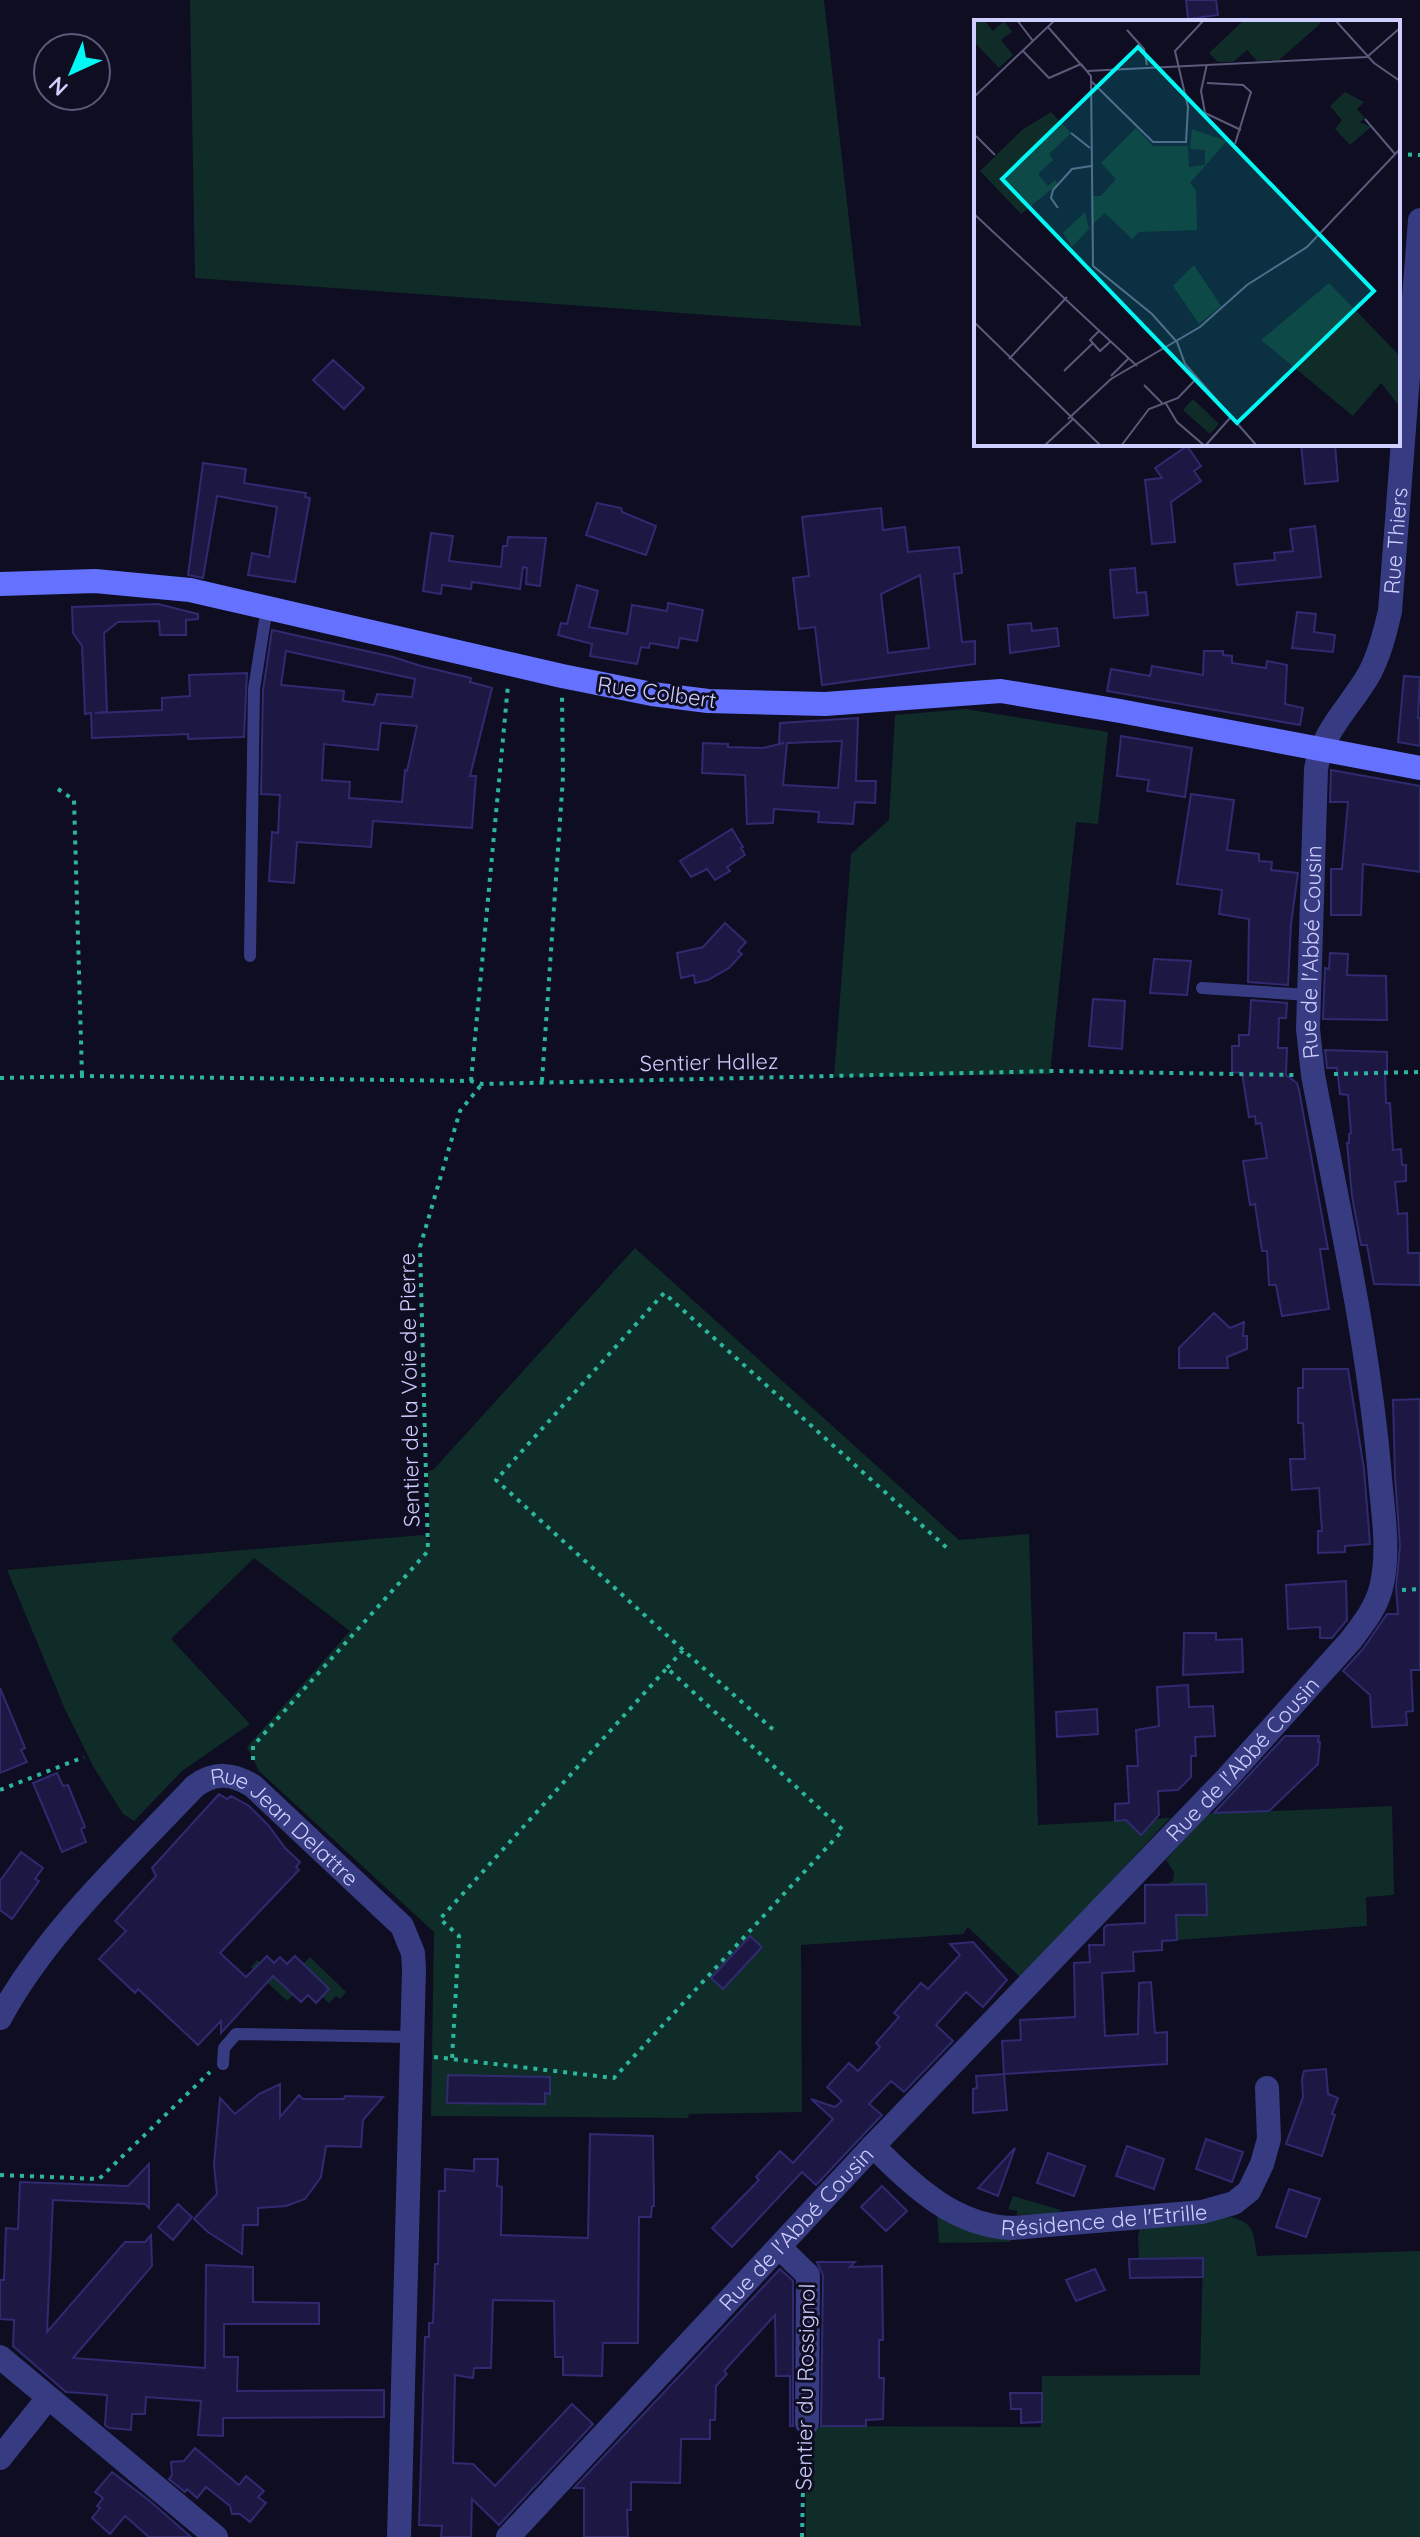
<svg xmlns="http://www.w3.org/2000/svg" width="1420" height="2537" font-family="Quicksand,sans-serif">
<rect width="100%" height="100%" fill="#0e0d22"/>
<!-- green -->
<path fill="#102c28" d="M190 0H824L861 326 195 278Z
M965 709 1108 732 1098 824 1076 822 1050 1074 834 1077 851 854 889 820 895 715Z
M635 1248 959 1540 1029 1534 1038 1825 1170 1818 1021 1978 968 1927 963 1934 801 1945 802 2112 689 2114 688 2118 431 2116 434 1932 259 1771 247 1747 350 1631 254 1558 171 1639 250 1724 182 1771 134 1821 123 1814 93 1766 64 1707 7 1570 423 1535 430 1541 428 1471 433 1470Z
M1392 1806 1394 1895 1366 1897 1367 1926 1177 1940 1144 1931V1895L1173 1881 1174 1872 1166 1860 1207 1814Z
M267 1955 274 1962 280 1957 287 1963 295 1956 303 1964 310 1957 346 1992 340 1999 336 1996 329 2003 322 1997 316 2003 308 1995 301 2002 293 1995 287 2001 251 1967 257 1960 260 1962Z
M1013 2196 1061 2210 1059 2213 1017 2215V2211L1008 2209Z
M937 2214 1014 2235 1010 2242 939 2243Z
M1231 2217C1256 2224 1253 2233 1257 2256L1420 2251V2537H806V2426L1041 2427 1042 2376 1200 2375 1203 2258H1139L1138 2236 1141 2224Z"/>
<!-- building -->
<path fill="#1c1843" stroke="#302a70" stroke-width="2" fill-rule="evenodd" d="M1186 0H1216L1218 15 1188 19Z
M333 360 364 388 344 409 313 380Z
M1301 444H1335L1338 481 1305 484Z
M1187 446 1201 466 1194 471 1201 481 1171 502 1175 542 1152 544 1145 480 1162 478 1155 468Z
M203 463 246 469 244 483 306 493 305 497 310 498 295 582 248 575 252 553 269 557 277 507 217 496 203 578 188 575Z
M597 503 621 508 622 512 656 526 646 555 586 535Z
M881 508 883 530 905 527 908 552 959 547 962 573 954 574 962 642 975 641V664L822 685 815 627 799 629 793 578 809 576 802 517ZM920 575 929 648 888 653 881 594Z
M1315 526 1321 577 1237 585 1234 564 1275 560 1274 553 1293 551 1290 529Z
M431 533 453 536 449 561 501 567 503 546H507L508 537 546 538 540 586 526 584 527 568 523 567 520 589 472 582 471 589 442 585 441 594 423 591Z
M1135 568 1137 593 1146 592 1148 615 1114 618 1110 570Z
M577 585 598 591 589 627 627 634 632 605 667 611 668 603 703 610 697 641 680 638 678 648 650 643 649 648 641 647 637 664 590 656 592 644 558 635 561 623 567 624Z
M158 604 198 614V619L186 620V635H160L159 621 118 622 104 633 107 712 95 713 162 710V698L190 696 189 675 247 673 244 737 188 739V734L92 738 91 713 85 714 82 646 73 633 72 607Z
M1297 612 1316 614 1314 632 1335 635 1333 652 1292 648Z
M1031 623 1032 631 1057 628 1059 646 1010 653 1008 625Z
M272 630 393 657 421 666 471 678 470 682 492 688 470 776H476L472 828 373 821 371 847 297 842 294 883 269 881 272 832 278 833 280 795 261 794 263 690ZM286 651 415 679 412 697 377 694 374 705 343 701 344 691 281 685ZM381 723 417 726 407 771 405 770 402 802 349 798 350 782 322 780 324 744 378 750Z
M1204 651H1223V655L1232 656V663L1266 668 1267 661 1287 665 1285 704 1303 708 1300 725 1107 691 1111 669 1150 676 1152 666 1203 675Z
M1404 676 1420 677 1418 718H1420V746L1398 742Z
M858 718 856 781H876L875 803 855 802 853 824 818 822 819 812 774 809 773 823 747 824 745 775 702 773 703 743 728 744V747L763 748 784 743 779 744 780 723ZM842 741 838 788 783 785 787 743Z
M1121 736 1192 748 1185 797 1147 791 1149 780 1117 776Z
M1331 770 1420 786V872L1363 864 1361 915H1331V869H1342L1348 802H1330Z
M1191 794 1234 800 1227 850 1259 854V861L1272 862 1271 870 1298 873 1291 924 1288 985 1248 982 1249 919 1219 914 1222 890 1177 884Z
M732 829 743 847 741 848 745 855 727 867 730 871 715 880 707 869 691 877 680 861Z
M725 923 746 942 738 951 742 954 729 968 708 980 695 983 694 975 681 978 677 953 703 947Z
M1330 953 1348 954 1347 975 1386 976 1387 1020 1323 1019 1325 968 1329 969Z
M1154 959 1191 961 1187 995 1150 993Z
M1093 999 1125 1001 1122 1049 1089 1046Z
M1251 1000 1287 1003 1286 1018H1279L1278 1048H1287L1286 1075 1297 1083 1299 1090 1328 1249H1320L1329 1309 1282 1316 1276 1285H1269L1267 1251H1262L1255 1204 1250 1205 1243 1161 1267 1158 1261 1123 1256 1124 1255 1116 1249 1117 1242 1073 1232 1072V1046H1239V1035H1249Z
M1325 1050 1387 1052V1071H1385L1386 1103H1390L1393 1150 1401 1149 1402 1165H1406V1181L1395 1182 1398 1214 1407 1213 1408 1253H1420V1285L1374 1284 1367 1245H1361L1352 1196 1347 1143H1349V1134L1351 1133 1348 1095 1340 1094 1337 1068H1327Z
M1214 1313 1230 1328 1244 1322 1243 1336H1247V1349L1227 1357 1228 1368H1179V1348Z
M1303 1369H1348L1364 1469 1370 1544 1345 1546V1552L1318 1553V1531H1322L1319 1488 1292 1490 1290 1459H1305L1303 1423H1298V1388H1303Z
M1420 1399V1670H1411L1413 1711 1406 1712 1407 1725 1372 1727 1370 1695 1343 1671 1363 1649 1387 1614H1398L1396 1587 1400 1546 1395 1476 1393 1400Z
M1346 1581 1347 1620 1332 1638H1320V1627L1288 1629 1286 1585Z
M1184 1633H1216V1640L1242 1639 1243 1672 1183 1675Z
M1188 1685 1189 1707 1213 1706 1215 1736 1195 1737 1196 1756H1191V1777L1178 1790 1158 1791 1159 1815 1141 1835 1126 1820 1115 1821V1804L1129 1803 1127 1766H1138L1136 1730 1159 1726 1157 1687Z
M0 1688 25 1748 21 1750 27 1762 0 1773Z
M1097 1709 1098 1734 1057 1737 1056 1712Z
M1285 1736H1319L1318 1742H1320L1318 1764 1269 1811 1214 1813Z
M57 1773 63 1786 68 1785 85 1827 81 1829 86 1842 62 1852 33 1783Z
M219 1794 227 1799 231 1796 249 1806 268 1825 286 1849 300 1862 296 1867 299 1870 220 1953 246 1977 267 1956 274 1963 280 1957 287 1964 295 1956 329 1989 316 2003 308 1995 301 2002 273 1976 221 2033V2021L198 2045 138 1989 135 1993 99 1959 126 1931 115 1921 156 1876 152 1868Z
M21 1852 43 1868 35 1879 39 1881 12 1919 0 1910V1881Z
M1206 1884 1207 1915H1176L1177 1940 1162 1941V1950L1133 1952 1134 1971 1102 1973 1105 2036 1138 2034 1139 1983 1151 1982 1155 2033 1167 2032V2064L1004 2074 1002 2041 1021 2040 1020 2020 1075 2017 1074 1963 1090 1962 1089 1945H1104V1928L1107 1925 1145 1923V1885Z
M750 1936 762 1947 723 1989 711 1978Z
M973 1942 1007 1980 983 2007 966 1992 936 2025 953 2041 904 2092 891 2081 869 2104 882 2115 816 2185 802 2172 732 2247 712 2228 759 2180 756 2177 780 2151 793 2163 833 2119 811 2099 835 2107 842 2101 827 2087 849 2063 858 2071 880 2047 876 2043 899 2017 894 2013 921 1983 928 1989 960 1955 950 1944Z
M1326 2069 1328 2094 1338 2098 1332 2114 1335 2115 1322 2156 1286 2144 1303 2097 1302 2079 1304 2071Z
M1004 2074 1007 2110 973 2113V2089L977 2088 976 2076Z
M448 2075 550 2077V2094L545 2093V2104L447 2103Z
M280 2084V2117L299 2095 303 2099H344L345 2096 383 2097 363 2120 361 2147 326 2146 321 2177 305 2199 286 2206 258 2208V2225H243L242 2254 208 2232 194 2219 217 2194 214 2165 220 2098 235 2114 259 2094Z
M590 2134 653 2136 654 2206H652L651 2217H639L638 2343H603L602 2376 563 2375V2357H555L554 2301 493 2300 491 2368H474L473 2378 455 2375 453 2463 473 2464 495 2486 572 2404 593 2424 499 2525 472 2499 471 2537H441L442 2526 419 2525 425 2337H429V2323H433L435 2264H438L439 2191H445V2169L474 2171V2159H498L497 2186 502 2187 501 2235 588 2238Z
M1206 2139 1243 2152 1232 2182 1196 2169Z
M1127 2146 1164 2159 1154 2189 1116 2176Z
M1015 2148 998 2196 978 2188Z
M1048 2153 1085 2166 1074 2196 1037 2183Z
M149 2164V2208L145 2204 53 2200 47 2332 125 2242H145L151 2235 152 2266 73 2358 205 2368 206 2265 253 2267V2302L319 2303V2324H224V2357H238L237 2391 384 2390V2417L223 2418V2436L198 2435 201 2401 146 2397 145 2414H132L131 2430 109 2428 105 2425 107 2395 66 2392 13 2346 14 2320 0 2319V2280H4L6 2228 18 2229 20 2182 128 2186Z
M882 2186 907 2211 886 2231 861 2207Z
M1289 2189 1320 2199 1306 2237 1276 2227Z
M178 2204 192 2217 173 2240 158 2227Z
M1203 2258V2277L1130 2278 1129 2259Z
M817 2262H855L850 2267 882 2266 883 2340H879V2378H884L883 2419 866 2420V2426H821L823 2275Z
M780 2269 793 2281V2426H790V2376H776L775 2315 724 2371 727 2374 716 2386 715 2420H710V2439H681L680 2483 631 2482V2510H627L628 2537H584V2488H574Z
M1095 2269 1105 2290 1076 2301 1066 2280Z
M1010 2393H1042V2422L1021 2423V2409H1011Z
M195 2448 239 2485 246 2476 264 2491 258 2497 266 2503 250 2522 240 2514H232L230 2506 206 2487 197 2498 187 2489 185 2492 169 2479 172 2475 171 2462 184 2461Z
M112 2472 151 2502 191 2537H149L125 2516 110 2534 92 2518 100 2508 97 2506 103 2498 95 2492Z"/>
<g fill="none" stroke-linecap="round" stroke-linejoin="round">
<!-- path -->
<path stroke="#2bb69d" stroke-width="4" stroke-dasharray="4 6" stroke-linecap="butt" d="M1398 154 1420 155
M58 789 74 800 82 1076
M1334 1074 1420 1072
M0 1078 82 1076 471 1081 482 1084 1053 1071 1294 1075
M471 1081 508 685
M542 1081 563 777 562 696
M1402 1590 1420 1589
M683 1650 496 1480 664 1293 947 1548
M667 1668 683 1650 777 1733
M253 1760V1746L428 1551 420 1247 460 1111 482 1084
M0 1790 84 1757
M434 2057 452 2059 614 2078 843 1830 667 1668 440 1919 459 1936 452 2059
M0 2175 99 2179 210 2072
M802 2537 804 2443"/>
<!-- lane -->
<path stroke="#373c82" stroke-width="12" d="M250 956 254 689 267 607
M1202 988 1309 995
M223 2064 224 2048 236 2034 412 2037"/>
<!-- street -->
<g stroke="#373c82" stroke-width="24">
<path id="s1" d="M0 2018C47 1931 127 1858 195 1786 215 1772 232 1773 253 1786L402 1926 413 1953 414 1969 399 2537"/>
<path id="s2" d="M873 2146C913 2185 953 2226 1013 2228L1202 2212 1234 2203 1249 2191 1262 2164 1269 2139 1267 2088"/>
<path d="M780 2248 808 2275 807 2423"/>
<path d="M0 2357 216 2537"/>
<path d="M0 2458 48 2398"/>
<path id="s3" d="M508 2537 873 2146 1227 1778 1351 1640C1363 1624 1376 1608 1381 1588 1390 1552 1383 1514 1380 1478 1369 1343 1338 1208 1313 1075L1308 1029 1316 769C1322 732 1349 708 1368 676 1379 657 1385 633 1390 611L1420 220"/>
</g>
<!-- secondary -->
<path stroke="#6572ff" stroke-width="24" d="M0 584 95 581 190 590 562 676 652 694 708 701 825 704 1001 691 1120 711 1420 768"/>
</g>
<g text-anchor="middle" stroke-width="6" stroke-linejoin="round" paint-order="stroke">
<!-- street labels -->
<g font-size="22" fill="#ceceff" stroke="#0e0d22">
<text dy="8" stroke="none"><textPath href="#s3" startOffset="2364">Rue Thiers</textPath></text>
<text transform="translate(657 692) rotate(8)" y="8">Rue Colbert</text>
<text dy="8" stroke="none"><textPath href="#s3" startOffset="1934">Rue de l'Abbé Cousin</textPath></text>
<text transform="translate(709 1062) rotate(-1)" y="8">Sentier Hallez</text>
<text transform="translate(409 1390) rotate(-91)" y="8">Sentier de la Voie de Pierre</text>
<text dy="8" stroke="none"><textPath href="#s3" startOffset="1070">Rue de l'Abbé Cousin</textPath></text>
<text dy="8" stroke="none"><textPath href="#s1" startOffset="414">Rue Jean Delattre</textPath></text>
<text dy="8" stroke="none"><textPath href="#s2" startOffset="258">Résidence de l'Etrille</textPath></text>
<text dy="8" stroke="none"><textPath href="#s3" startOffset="422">Rue de l'Abbé Cousin</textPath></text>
<text transform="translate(805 2387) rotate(-89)" y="8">Sentier du Rossignol</text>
</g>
</g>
<!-- overview -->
<g transform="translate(974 20)">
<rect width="426" height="426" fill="#0e0d22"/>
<path d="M0 0H10L19 11 30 1 38 12 27 20 39 35 25 48 0 22ZM270 0H344L347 3 305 40 283 41 273 30 259 42H244L235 33ZM371 72 390 82 383 89 391 98 386 102 397 107 376 125 361 109 368 100 356 86ZM77 92 97 113 75 134 79 140 64 154 74 166 81 160 84 164 47 194 6 151 48 110ZM162 108 179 126H214L215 147 231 145V130L216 129 218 109 253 121 216 163 222 170 223 210 165 212 158 219 131 193 118 205V176H127L142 159 127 143ZM111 192 115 209 98 227 89 213ZM220 245 247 286 225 304 199 266ZM355 263 426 336V387L407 363 379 396 287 320ZM219 379 245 404 236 414 209 390Z" fill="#102c28"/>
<path fill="none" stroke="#5b5a7a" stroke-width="2" d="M43 0 59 21M361 0 400 43 426 61M74 7 109 47M153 10 170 29 173 45M49 31 75 58 107 44M107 44 117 56 119 246 178 294 203 322 211 344 283 426M233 44 227 71 231 93 267 110M113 51 393 37 426 8M117 61 179 122H212L214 87 201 31 230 0M233 63 269 65 277 72 261 124M0 77 81 0M391 99 421 134M97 113 116 128M2 116 21 135M84 188 77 178 79 170 98 149 117 146M0 194 163 346M0 302 127 426M126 310 116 320 126 331 137 321M35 339 93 277M90 351 119 323M137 356 154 339M170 365 188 383M191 382 203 402 231 426 256 398M94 399 137 359 226 307 273 265 333 227 426 129M70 426 99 399M147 426 175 389 204 378 223 358"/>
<path fill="#00f9f5" fill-opacity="0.15" stroke="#00f9f5" stroke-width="4" d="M164 27 400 271 263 403 28 159Z"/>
<rect width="426" height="426" fill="none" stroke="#ceceff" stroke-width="4"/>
</g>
<!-- north arrow -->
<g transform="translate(72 72) rotate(224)"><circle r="38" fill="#0e0d22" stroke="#5b5a7a" stroke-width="2"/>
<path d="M0-6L14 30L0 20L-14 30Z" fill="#00f9f5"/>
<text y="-12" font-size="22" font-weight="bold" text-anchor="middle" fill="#ceceff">N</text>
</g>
</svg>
